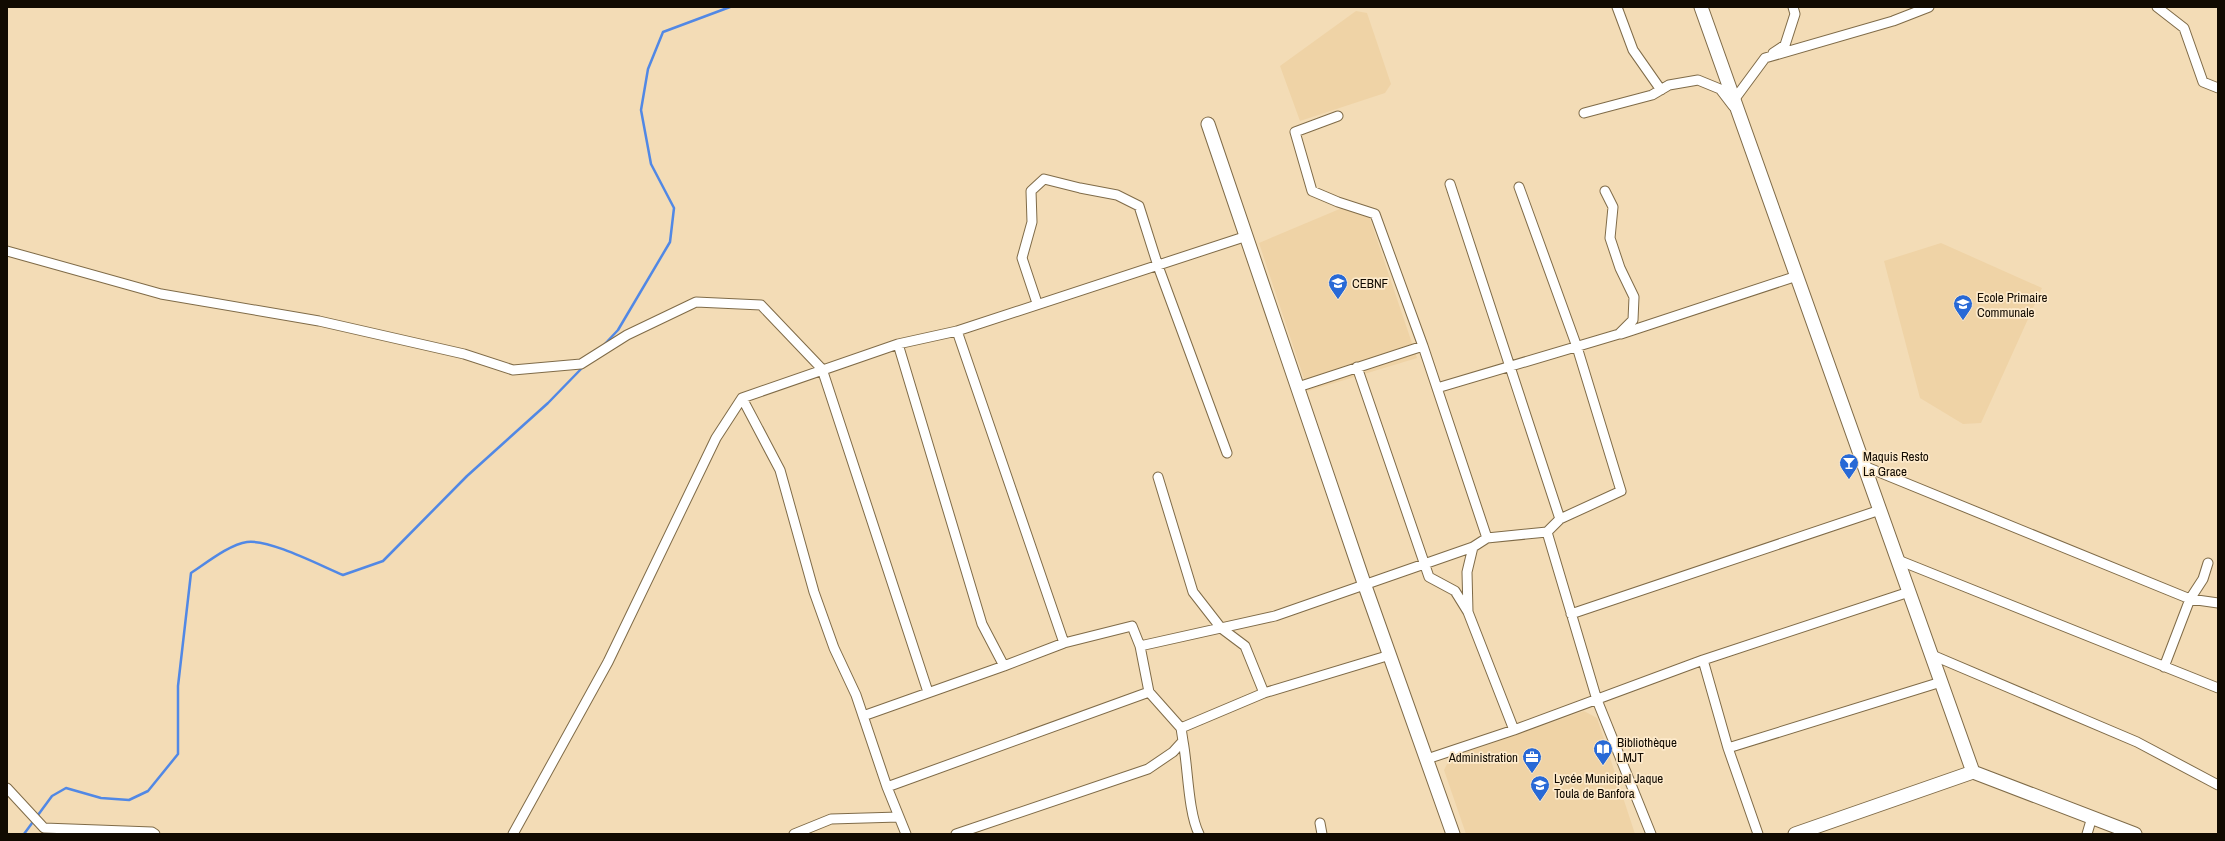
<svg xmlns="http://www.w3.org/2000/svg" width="2225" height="841" font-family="'Archivo Narrow',sans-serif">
<rect width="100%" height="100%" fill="#f3dcb6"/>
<!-- built -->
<path fill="#efd3a6" d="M1356 11 1367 13 1391 84 1385 93 1300 121 1280 66Z
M1342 208 1369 216 1417 358 1308 391 1259 243Z
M1941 243 2042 288 1981 423 1963 424 1920 398 1884 261Z
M1584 711 1597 718 1635 834H1466L1444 770 1450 758Z"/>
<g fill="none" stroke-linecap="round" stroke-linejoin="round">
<!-- stream -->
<path stroke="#5188e5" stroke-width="2.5" d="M603 346 618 330 670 242 674 208 651 164 641 110 648 69 663 32 730 7
M24 834 52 796 66 788 101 798 129 800 148 791 178 754V686L191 573C205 564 230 544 247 542 270 539 321 566 343 575L383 561 467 476 548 403 583 367"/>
<defs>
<path id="street" d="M1617 7 1633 50 1661 90
M2157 7 2184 28 2203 82 2218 88
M1773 53 1785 45 1795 14 1793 7
M1734 100 1765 58 1893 21 1929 7
M1584 113 1652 95 1669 85 1698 80 1720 89 1733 106
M1338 116 1295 132 1312 191 1338 202 1375 214 1423 346 1487 538
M1450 184 1560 519
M7 251 161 294 319 321 464 354 513 370 581 364 627 335 696 302 761 305 822 369 928 692
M1037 303 1022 258 1032 222 1031 191 1044 179 1080 188 1117 195 1139 206 1158 266 1227 453
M957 331 1064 643
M1621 334 1797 276
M898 344 982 624 1004 666
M1357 367 1429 577 1455 591 1468 612
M1298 387 1423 346
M1437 388 1619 334 1633 320 1634 297 1620 268 1610 238 1613 207 1605 191
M742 398 780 470 814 592 834 648 856 695 887 787 906 834
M1864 466 2190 599 2218 603
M1158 477 1193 592 1221 628 1245 646 1264 693
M1547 532 1597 700 1651 834
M1473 547 1467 572 1468 612 1514 730
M1898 560 2218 688
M1571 614 1880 510
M1140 646 1275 616 1473 547 1487 538 1547 532 1560 519 1621 491 1577 347 1519 187
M1932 655 2137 742 2218 785
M1703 660 1728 748 1758 834
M2164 667 2190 599 2203 579 2208 563
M863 716 1004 666 1064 643 1132 626 1140 646 1149 692 1181 728 1183 741 1173 752 1148 769 956 834
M1181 728 1264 693 1390 655
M1183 741C1188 767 1188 812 1199 834
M1728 748 1941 682
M1427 759 1514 730 1703 660 1909 592
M887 787 1149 692
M7 788 44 828 152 832 155 834
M1320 823 1322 834
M513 834 608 662 716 438 742 398 898 344 957 331 1247 236
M794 834 831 819 899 817
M2087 834 2092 817"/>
<path id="secondary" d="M1701 7 1973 772
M1208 124 1365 586 1453 834
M1795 834 1973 772 2135 834"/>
</defs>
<!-- street casing -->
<use href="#street" stroke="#7f6b48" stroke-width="11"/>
<!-- secondary casing -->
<use href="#secondary" stroke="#7f6b48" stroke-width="15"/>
<!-- street -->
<use href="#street" stroke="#fff" stroke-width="9"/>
<!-- secondary -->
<use href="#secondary" stroke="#fff" stroke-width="13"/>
</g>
<!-- icons -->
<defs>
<symbol id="school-pin" viewBox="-11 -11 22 30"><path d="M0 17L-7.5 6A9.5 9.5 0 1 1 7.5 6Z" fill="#2869d6" stroke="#fdeacb"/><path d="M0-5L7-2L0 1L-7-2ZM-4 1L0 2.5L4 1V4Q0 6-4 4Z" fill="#fff"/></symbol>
<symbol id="bar-pin" viewBox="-11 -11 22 30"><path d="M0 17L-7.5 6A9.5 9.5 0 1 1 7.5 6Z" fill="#2869d6" stroke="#fdeacb"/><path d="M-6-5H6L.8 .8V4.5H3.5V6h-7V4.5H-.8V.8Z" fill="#fff"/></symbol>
<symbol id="library-pin" viewBox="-11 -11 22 30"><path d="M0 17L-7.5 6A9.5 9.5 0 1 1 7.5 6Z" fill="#2869d6" stroke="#fdeacb"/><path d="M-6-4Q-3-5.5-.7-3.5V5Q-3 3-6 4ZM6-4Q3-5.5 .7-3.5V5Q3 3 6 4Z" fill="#fff"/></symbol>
<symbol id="office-pin" viewBox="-11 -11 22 30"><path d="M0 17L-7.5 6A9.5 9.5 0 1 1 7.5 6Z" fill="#2869d6" stroke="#fdeacb"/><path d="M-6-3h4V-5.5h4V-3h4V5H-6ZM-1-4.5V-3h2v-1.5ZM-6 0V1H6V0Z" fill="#fff"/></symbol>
</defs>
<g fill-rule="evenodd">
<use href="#school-pin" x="1327" y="272" width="22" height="30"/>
<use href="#school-pin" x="1952" y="293" width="22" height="30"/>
<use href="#bar-pin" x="1838" y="452" width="22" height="30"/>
<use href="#library-pin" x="1592" y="738" width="22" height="30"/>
<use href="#office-pin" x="1521" y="746" width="22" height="30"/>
<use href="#school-pin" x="1529" y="774" width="22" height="30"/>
</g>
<g text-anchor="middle" stroke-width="3.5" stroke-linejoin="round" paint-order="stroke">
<!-- poi labels -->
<g font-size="13" fill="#110a01" stroke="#fdeacb" text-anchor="start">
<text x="1352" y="288">CEBNF</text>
<text x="1977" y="302">Ecole Primaire<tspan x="1977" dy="15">Communale</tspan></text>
<text x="1863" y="461">Maquis Resto<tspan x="1863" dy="15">La Grace</tspan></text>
<text x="1617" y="747">Bibliothèque<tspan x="1617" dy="15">LMJT</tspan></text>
<text x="1518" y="762" text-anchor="end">Administration</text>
<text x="1554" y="783">Lycée Municipal Jaque<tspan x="1554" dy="15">Toula de Banfora</tspan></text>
</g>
</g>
<!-- border -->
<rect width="2225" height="841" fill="none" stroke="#110a01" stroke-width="16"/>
</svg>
